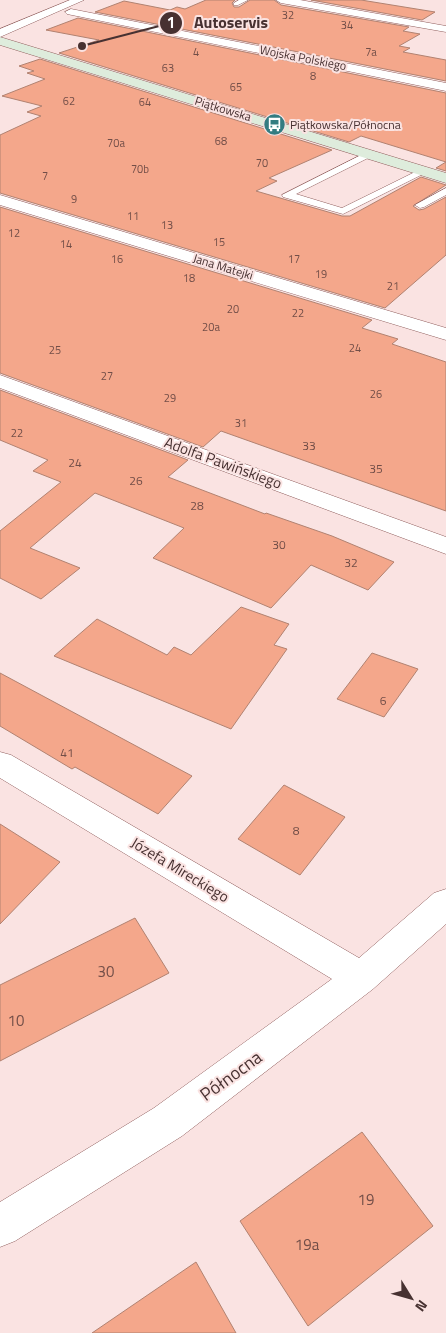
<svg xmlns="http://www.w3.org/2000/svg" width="446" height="1333" font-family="'Titillium Web',sans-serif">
<rect width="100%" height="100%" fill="#fae3e2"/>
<!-- building -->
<path fill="#f4a78b" stroke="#b18271" d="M206 0H235L232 3 234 7H239L250 0H274L281 5 409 27 403 31 420 34 399 46 410 48 403 52 446 60V81L95 12 124 1 170 10 177 7 185 9Z
M311 0H361L435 12 422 20Z
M78 18 446 93V171L436 168 446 162 361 136 349 142 59 53 99 40 46 30Z
M40 59 332 150 269 178 277 181 256 191 342 216H350L421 177 446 185 413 206 419 210 424 209 446 197V255L385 308 0 193V135L41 116 27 112 42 106 2 96 45 79 27 73 34 71 19 66Z
M0 207 372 320 362 328 398 339 392 344 446 362V511L221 431 203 447 0 373Z
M0 390 188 460 168 477 265 514 266 513 332 536 394 562 368 590 311 565 271 608 153 558 184 528 95 493 30 548 80 568 41 599 0 578V531L61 482 33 471 48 460 0 440Z
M241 607 289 624 274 645 287 649 231 729 54 656 97 619 167 655 174 647 191 655Z
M372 653 418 669 384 717 337 699Z
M0 673 192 776 158 814 75 767 72 769 0 726Z
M284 785 345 817 300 875 238 839Z
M0 824 60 862 0 924Z
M135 918 169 973 0 1061V985Z
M362 1132 433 1226 308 1326 240 1221Z
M196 1262 236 1333H92Z"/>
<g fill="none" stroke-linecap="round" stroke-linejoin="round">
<defs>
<path id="service" d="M239 0H248L238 5H234V3Z
M369 151 372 152V156L296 194 342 208 421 169 424 168 429 171 343 214 283 197 282 195Z
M446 188V195L424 207 420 208 415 205Z"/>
<path id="minor" d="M276 0H300L446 26V32L281 3Z
M71 9 446 83V91L67 14 65 12Z
M0 195 446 328V340L0 205Z
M0 375 446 537V554L0 388Z
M0 752 11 755 359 958 434 893 446 889V924L373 989 182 1136 15 1241 0 1247V1202L154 1108 332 979 0 778Z"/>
<path id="tertiary" d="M70 0H84L0 37V29Z"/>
<path id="secondary" d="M0 37 446 173V183L0 45Z"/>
</defs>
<!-- service casing -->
<use href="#service" stroke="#905f5e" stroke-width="1"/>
<!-- minor casing -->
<use href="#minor" stroke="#905f5e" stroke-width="1"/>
<!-- tertiary casing -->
<use href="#tertiary" stroke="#905f5e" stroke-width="1"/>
<!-- secondary casing -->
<use href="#secondary" stroke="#905f5e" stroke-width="1"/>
<!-- service -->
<use href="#service" fill="#fff" fill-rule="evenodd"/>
<!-- minor -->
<use href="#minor" fill="#fff" fill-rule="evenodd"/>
<!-- tertiary -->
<use href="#tertiary" fill="#fff" fill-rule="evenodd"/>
<!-- secondary -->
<use href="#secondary" fill="#deecdc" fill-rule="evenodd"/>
</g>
<!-- icons -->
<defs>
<symbol id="bus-disc" viewBox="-11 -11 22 22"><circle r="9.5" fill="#337c81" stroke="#fae3e2"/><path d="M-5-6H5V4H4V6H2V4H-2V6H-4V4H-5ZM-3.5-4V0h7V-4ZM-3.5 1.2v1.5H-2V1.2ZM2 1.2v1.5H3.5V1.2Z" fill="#fff"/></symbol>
</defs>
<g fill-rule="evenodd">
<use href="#bus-disc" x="262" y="112" width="25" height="25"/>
</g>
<g text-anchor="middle" stroke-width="4" stroke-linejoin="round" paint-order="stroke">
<!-- far-number labels -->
<g font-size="11" fill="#724e48">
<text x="288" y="19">32</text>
<text x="347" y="29">34</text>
<text x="196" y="56">4</text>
<text x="371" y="56">7a</text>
<text x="168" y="72">63</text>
<text x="313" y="80">8</text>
<text x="236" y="91">65</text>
<text x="69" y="105">62</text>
<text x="145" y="106">64</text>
<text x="221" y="145">68</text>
<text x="116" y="147">70a</text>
<text x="262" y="167">70</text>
<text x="140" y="173">70b</text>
<text x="45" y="180">7</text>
<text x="74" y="203">9</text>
<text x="133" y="220">11</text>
<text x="167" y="229">13</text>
<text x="14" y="237">12</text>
<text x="219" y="246">15</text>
<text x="66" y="248">14</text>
<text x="117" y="263">16</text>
<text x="294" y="263">17</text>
<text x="321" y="278">19</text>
<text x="189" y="282">18</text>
<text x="393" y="290">21</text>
<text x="233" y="313">20</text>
<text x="298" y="317">22</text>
<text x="211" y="331">20a</text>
<text x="355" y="352">24</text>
<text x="55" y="354">25</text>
<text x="107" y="380">27</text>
<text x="376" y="398">26</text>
<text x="170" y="402">29</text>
<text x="241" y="427">31</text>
<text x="17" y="437">22</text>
</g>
<!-- far-street labels -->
<g font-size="12" fill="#473131" stroke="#fae3e2">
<text transform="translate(303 58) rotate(11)" y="4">Wojska Polskiego</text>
<text transform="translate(223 109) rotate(17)" y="4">Piątkowska</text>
<text transform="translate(223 267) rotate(17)" y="4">Jana Matejki</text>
</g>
<!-- far-poi labels -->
<g font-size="12" fill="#473131" stroke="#fae3e2" text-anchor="start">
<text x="290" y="129">Piątkowska/Północna</text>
</g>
<!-- number labels -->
<g font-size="12" fill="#724e48">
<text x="309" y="450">33</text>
<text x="75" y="467">24</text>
<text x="376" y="473">35</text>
<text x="136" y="485">26</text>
<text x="197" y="510">28</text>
<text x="279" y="549">30</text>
<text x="351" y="567">32</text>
<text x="383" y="705">6</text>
<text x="67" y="757">41</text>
<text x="296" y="835">8</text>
</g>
<!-- street labels -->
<g font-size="15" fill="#473131" stroke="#fae3e2">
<text transform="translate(223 463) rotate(20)" y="5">Adolfa Pawińskiego</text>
<text transform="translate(180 870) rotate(31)" y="5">Józefa Mireckiego</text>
</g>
<!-- near-number labels -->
<g font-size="15" fill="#724e48">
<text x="106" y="977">30</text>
<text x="16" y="1026">10</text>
<text x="366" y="1205">19</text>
<text x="307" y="1250">19a</text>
</g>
<!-- near-street labels -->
<g font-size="18" fill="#473131" stroke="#fae3e2">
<text transform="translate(231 1076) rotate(-36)" y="6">Północna</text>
</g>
</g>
<!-- callouts -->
<path fill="none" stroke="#473131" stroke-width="2" d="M82 46L171 23"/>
<g fill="#473131" stroke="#fae3e2" stroke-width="2">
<circle cx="82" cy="46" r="5"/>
<circle cx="171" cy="23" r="12"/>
</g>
<g font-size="15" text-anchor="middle" font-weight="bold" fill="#fff">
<text x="171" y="28">1</text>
</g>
<g font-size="16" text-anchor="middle" font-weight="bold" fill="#473131" stroke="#fae3e2" stroke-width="4" stroke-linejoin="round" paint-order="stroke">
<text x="231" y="28">Autoservis</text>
</g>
<!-- north arrow -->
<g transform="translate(411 1298) rotate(127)" stroke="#fae3e2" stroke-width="4" paint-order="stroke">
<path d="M0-4L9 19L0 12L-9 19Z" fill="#473131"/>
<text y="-8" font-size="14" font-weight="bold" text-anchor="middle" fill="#473131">N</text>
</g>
</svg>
